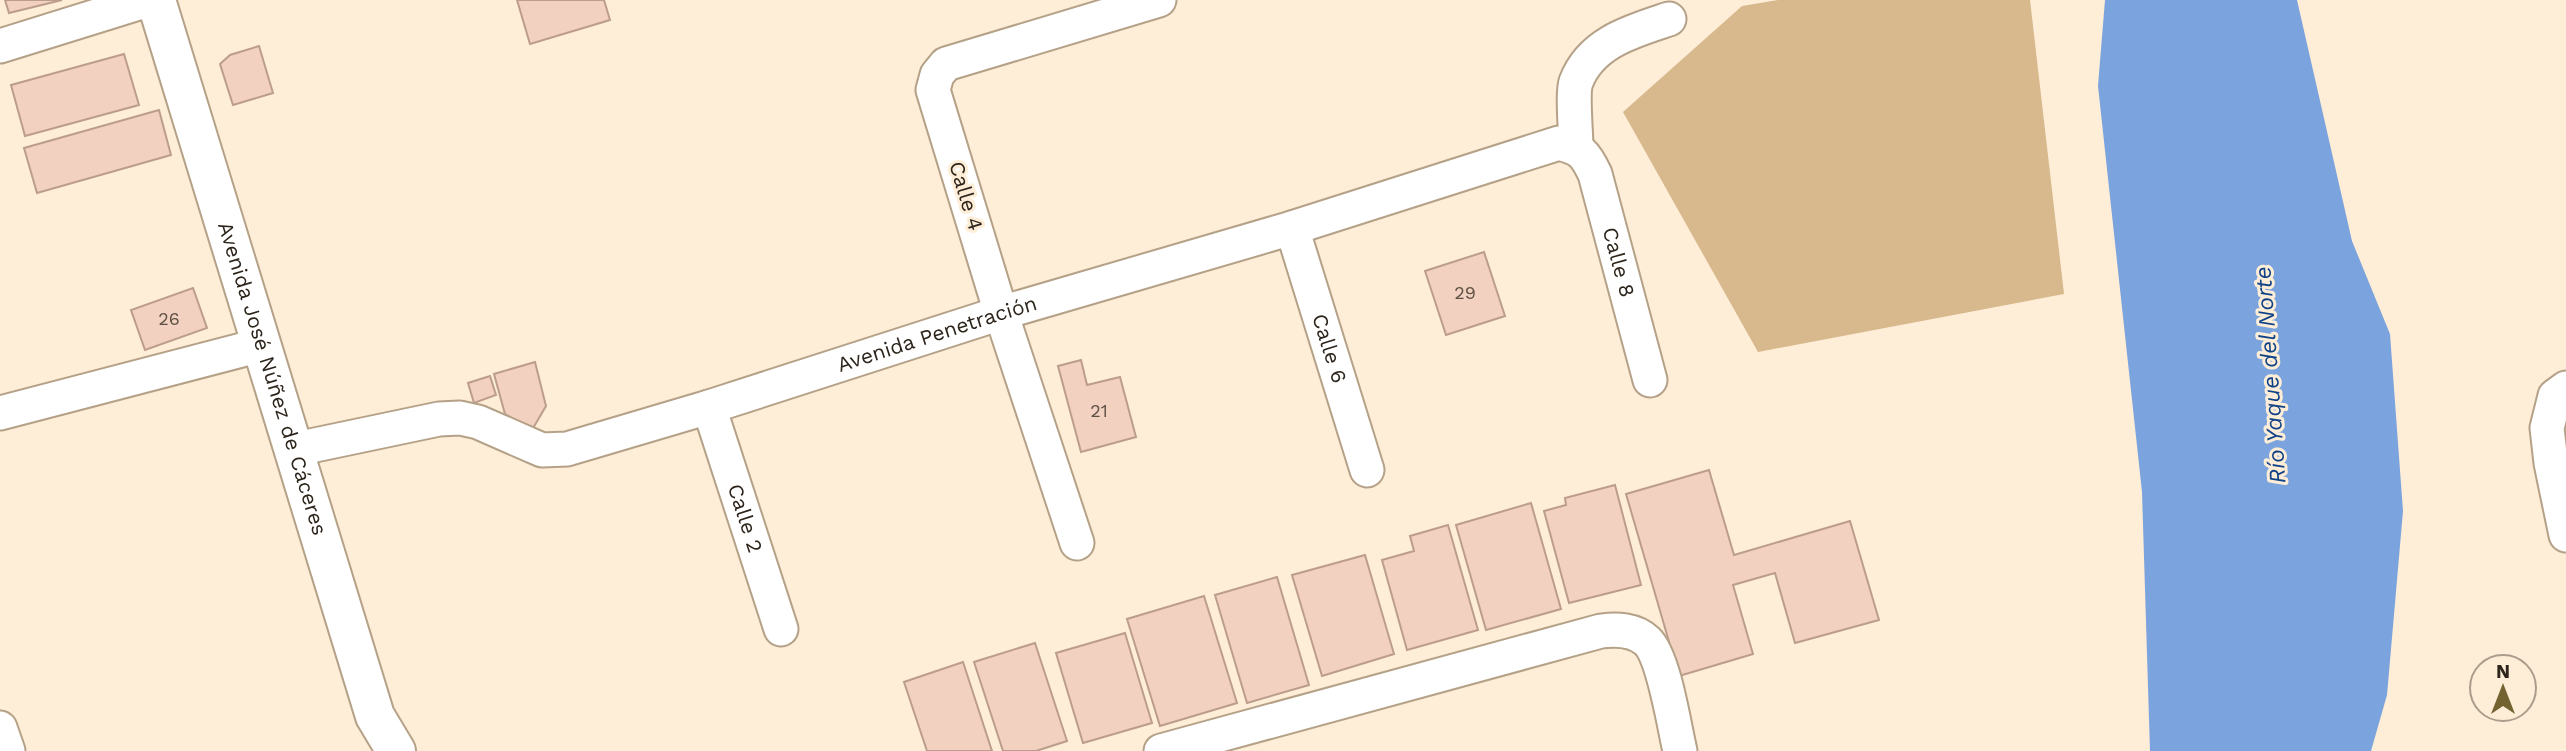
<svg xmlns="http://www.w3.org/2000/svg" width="2566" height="751" font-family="'Work Sans',sans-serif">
<rect width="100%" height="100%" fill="#feedd7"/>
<!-- green -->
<path fill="#d8b88d" d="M1778 0H2030L2064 294 1758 352 1623 112 1742 6Z"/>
<!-- water -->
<path fill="#7ba3dd" d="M2105 0H2297L2352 241 2390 334 2403 511 2387 695 2371 751H2150L2142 492 2098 86Z"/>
<!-- building -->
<path fill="#f2d1c0" stroke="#bc9d8d" stroke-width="2" d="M5 0H62L9 13Z
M517 0H604L610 20 530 44Z
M259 46 273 93 233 105 220 64 230 55Z
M124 54 139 105 25 136 11 85Z
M159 110 171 155 37 193 24 148Z
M1484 252 1505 316 1446 335 1425 271Z
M193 288 207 328 145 350 131 310Z
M1081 360 1087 385 1120 377 1136 437 1081 452 1058 366Z
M535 362 546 406 532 430 505 414 494 374Z
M490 376 496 395 474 403 468 383Z
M1709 470 1734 555 1850 521 1879 620 1795 643 1775 573 1733 585 1753 654 1679 676 1626 494Z
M1615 485 1641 585 1569 603 1544 511 1566 505 1565 498Z
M1531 503 1561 609 1486 630 1456 525Z
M1448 525 1478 630 1407 650 1382 560 1414 551 1410 536Z
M1365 555 1394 654 1322 676 1292 575Z
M1277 577 1309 685 1247 703 1215 595Z
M1204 596 1237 703 1160 726 1127 619Z
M1125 633 1152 723 1083 743 1056 653Z
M1035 643 1067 741 1036 751H1003L974 662Z
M963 662 992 751H927L904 682Z"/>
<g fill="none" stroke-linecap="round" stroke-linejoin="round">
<defs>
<g id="street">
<path d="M0 46 148 0"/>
<path d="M1576 148C1576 133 1572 93 1576 82 1591 42 1633 31 1669 19"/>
<path id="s1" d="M1292 228 1367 470"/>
<path d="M2566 388 2555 396 2547 428 2551 463 2566 535"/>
<path id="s2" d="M709 407 781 629"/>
<path d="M0 413 261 345"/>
<path id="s3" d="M296 449 439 419 460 418 478 422 542 450 567 449 709 407 1001 313 1292 228 1559 143C1581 149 1585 153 1595 174L1650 380"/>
<path d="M1077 543 1001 313 933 90 937 75 946 64 1159 0"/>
<path d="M0 728 8 751"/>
<path d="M1161 751 1601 631C1617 629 1634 629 1647 641 1664 657 1674 726 1680 751"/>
</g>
<g id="secondary">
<path id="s4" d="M156 0C229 239 304 477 375 716L396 751"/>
</g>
</defs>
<!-- street casing -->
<use href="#street" stroke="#b5a187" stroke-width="37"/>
<!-- secondary casing -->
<use href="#secondary" stroke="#b5a187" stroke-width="42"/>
<!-- street -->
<use href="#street" stroke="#fff" stroke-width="33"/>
<!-- secondary -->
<use href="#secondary" stroke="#fff" stroke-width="38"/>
</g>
<g text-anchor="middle" stroke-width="6" stroke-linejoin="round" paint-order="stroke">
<!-- number labels -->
<g font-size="18" fill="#5e5044">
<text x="1465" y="299">29</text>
<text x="169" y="325">26</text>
<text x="1099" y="417">21</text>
</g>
<!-- street labels -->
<g font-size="21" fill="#2d251b" stroke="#feedd7">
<text transform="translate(966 196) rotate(73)" y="7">Calle 4</text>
<text dy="7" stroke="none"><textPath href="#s3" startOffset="1460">Calle 8</textPath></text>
<text dy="7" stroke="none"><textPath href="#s3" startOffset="668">Avenida Penetración</textPath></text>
<text dy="7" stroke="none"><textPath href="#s1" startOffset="126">Calle 6</textPath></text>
<text dy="7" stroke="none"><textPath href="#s4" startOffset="396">Avenida José Núñez de Cáceres</textPath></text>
<text dy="7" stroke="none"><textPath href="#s2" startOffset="117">Calle 2</textPath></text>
</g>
<!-- water labels -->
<g font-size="23" font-style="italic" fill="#0f4287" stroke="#feedd7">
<text transform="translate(2270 375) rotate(-94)" y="8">Río Yaque del Norte</text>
</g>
</g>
<!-- north arrow -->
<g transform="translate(2503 688)"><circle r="33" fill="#feedd7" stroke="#aa9d8c" stroke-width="2"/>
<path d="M0-5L12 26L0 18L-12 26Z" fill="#736331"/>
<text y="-10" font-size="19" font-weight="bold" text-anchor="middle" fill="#2d251b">N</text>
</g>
</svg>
